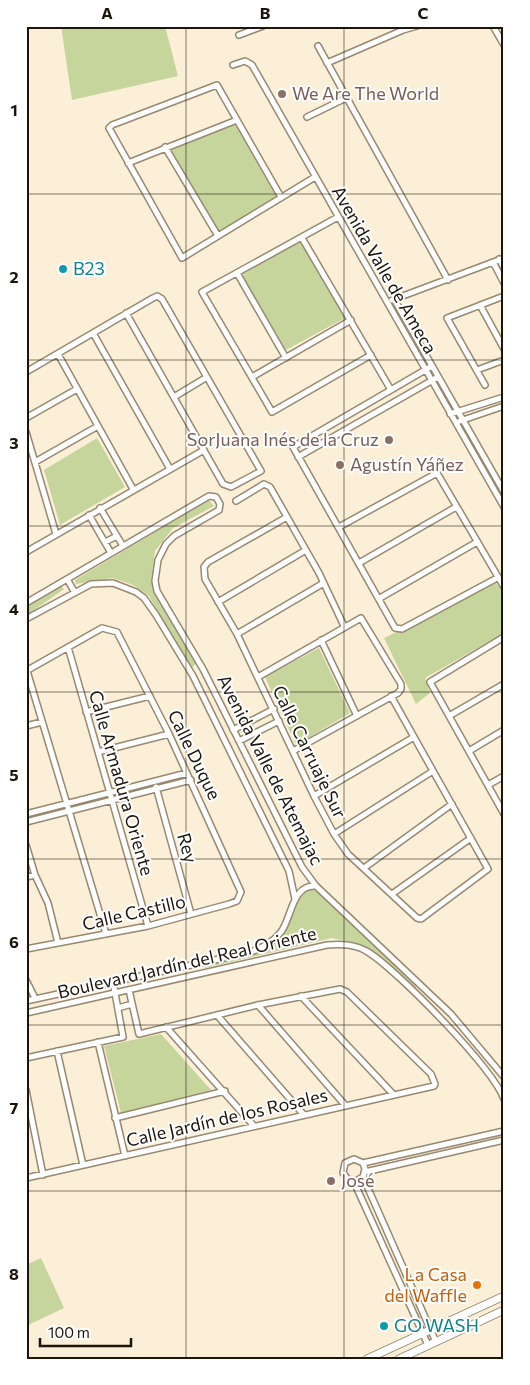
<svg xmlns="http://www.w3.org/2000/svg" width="530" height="1385" font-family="Commissioner,sans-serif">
<rect width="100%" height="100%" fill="#fcefd8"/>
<!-- green -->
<path fill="#c6d59c" d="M61 26H165L178 76 72 100Z
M235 124 277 198 219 233 171 150Z
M297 243H302L345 318 286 350 242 275Z
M97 438 125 487 60 525 44 470Z
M209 500 214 506 173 528 155 551 151 580 156 596 197 663 191 668 149 596 133 585 113 578 76 584 75 580Z
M496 583 504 592V633L425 678 430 693 416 704 384 638Z
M60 586 64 589 26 616V606Z
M319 648 350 713 296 745 265 677Z
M308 886H316L418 984 415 989 361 944 332 938 205 968 203 963C222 959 264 953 276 938 290 922 291 900 308 886Z
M161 1034 211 1090 121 1113 104 1046Z
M41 1258 64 1308 26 1326V1265Z"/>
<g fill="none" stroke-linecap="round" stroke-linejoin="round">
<defs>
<path id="minor" d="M493 26 504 45
M239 35 263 26
M318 46 448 280
M327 63 403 30 417 26
M233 65 245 61 252 65 504 507
M307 117 346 98
M165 147 218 236
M128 163 237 120
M281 197 217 85 112 125 109 128 182 258 315 177
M338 217 202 292 272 412 371 355
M302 238 391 390
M499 259 504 268
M493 262 504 283
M237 273 286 358
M394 299 504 492
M392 300 504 258
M480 305 504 349
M93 333 170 469
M58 354 133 489
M432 366 293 447 395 628 402 629 497 578
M477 370 504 360
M26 372 153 298 157 296 162 299 261 471 231 487 223 484 126 313
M252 377 351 320
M485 385 447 318 504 296
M174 397 207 377
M450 414 504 397
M26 418 77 389
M460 421 504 406
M26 432 56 534
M298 457 438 377
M35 462 98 426
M236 501 264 484 270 487 319 573 344 626
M100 508 123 546
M89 515 111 553
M287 517 208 562 204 567 205 579 237 634 314 796 334 834 348 854 417 918 421 919 488 869 391 696
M339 527 437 473 504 587
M105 542 117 536
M26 552 204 450
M359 563 456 507
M67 579 74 591
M380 598 477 542
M218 602 306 550
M26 603 209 496 216 497 220 504 219 510 174 536 166 544 158 560 155 581 157 591 203 669 302 867 316 886 451 1014 504 1077
M26 619 91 584 113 583 136 592 144 598 156 615 193 676 289 871 295 899
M237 634 322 584
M504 637 430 682 504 814
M321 640 357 716
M68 647 148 926
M26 671 102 628 117 632 169 734 241 892 237 901 229 904 148 926 26 949
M27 671 106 934
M258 677 361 618 401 684V689L398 693 293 751
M86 712 150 696
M449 716 504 684
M26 726 42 722
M233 730 274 709
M239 741 279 721
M469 751 504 730
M98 752 169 734
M488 785 504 776
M156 787 191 914
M314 796 414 737
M26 814 187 773
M26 822 191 780
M334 834 433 771
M26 845 35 875 48 903 58 943
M364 868 452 804
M26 877 35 875
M392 894 471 838
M26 980 35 998
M301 996 393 1094
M26 1001 251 952C263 947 272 943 281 932 292 917 292 884 316 886
M258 1005 345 1105
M118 1008 132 1004
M26 1013 327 945C342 944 355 944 368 952 398 971 492 1067 504 1099
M217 1015 304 1115
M166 1027 254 1126
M98 1042 125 1156
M57 1051 83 1165
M26 1058 123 1037 113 982
M26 1090 43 1175
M115 1118 225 1091
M363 1163 504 1131
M365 1172 504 1140
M363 1177 436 1342
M26 1178 434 1086 435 1084 431 1074 347 992 340 989 258 1005 139 1034 129 990
M354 1182 363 1177 365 1169 363 1163 354 1159 345 1163 343 1173 349 1181 354 1182 428 1345"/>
<path id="tertiary" d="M367 1359 504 1296
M399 1359 504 1310"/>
</defs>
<!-- minor casing -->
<use href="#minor" stroke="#98886f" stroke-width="8"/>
<!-- tertiary casing -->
<use href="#tertiary" stroke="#98886f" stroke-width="9"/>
<!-- minor -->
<use href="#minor" stroke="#fff" stroke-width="5"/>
<!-- tertiary -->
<use href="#tertiary" stroke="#fff" stroke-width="7"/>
</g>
<!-- grid -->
<path fill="none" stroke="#1b150b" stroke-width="1" stroke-opacity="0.55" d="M186 26V1359M344 26V1359M26 194H504M26 360H504M26 526H504M26 692H504M26 859H504M26 1025H504M26 1191H504"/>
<!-- markers -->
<g fill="#8d6e63" stroke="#fff" stroke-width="2">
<circle cx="282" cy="94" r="5"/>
<circle cx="389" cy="440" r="5"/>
<circle cx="340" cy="465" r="5"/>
<circle cx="331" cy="1181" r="5"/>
</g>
<g fill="#0f9aa8" stroke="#fff" stroke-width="2">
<circle cx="63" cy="269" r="5"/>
<circle cx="384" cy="1326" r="5"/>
</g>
<circle fill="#e8710a" stroke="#fff" stroke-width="2" cx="477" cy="1285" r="5"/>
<g text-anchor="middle" stroke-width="4" stroke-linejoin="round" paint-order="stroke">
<!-- education labels -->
<g font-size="18" fill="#785e54" stroke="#fff" text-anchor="start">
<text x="292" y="100">We Are The World</text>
<text x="379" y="446" text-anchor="end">SorJuana Inés de la Cruz</text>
<text x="350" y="471">Agustín Yáñez</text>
<text x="341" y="1187">José</text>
</g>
<!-- culture labels -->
<g font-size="18" fill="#0d838f" stroke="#fff" text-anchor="start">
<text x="73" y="275">B23</text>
<text x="394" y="1332">GO WASH</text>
</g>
<!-- street labels -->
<g font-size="18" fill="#1b150b" stroke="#fff">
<text transform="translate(384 270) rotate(60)" y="6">Avenida Valle de Ameca</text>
<text transform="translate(309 752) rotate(64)" y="6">Calle Carruaje Sur</text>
<text transform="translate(194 755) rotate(64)" y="6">Calle Duque</text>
<text transform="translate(270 770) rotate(63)" y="6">Avenida Valle de Atemajac</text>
<text transform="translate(121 783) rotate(74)" y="6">Calle Armadura Oriente</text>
<text transform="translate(187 848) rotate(74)" y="6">Rey</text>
<text transform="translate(134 913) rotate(-13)" y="6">Calle Castillo</text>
<text transform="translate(187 963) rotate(-13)" y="6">Boulevard Jardín del Real Oriente</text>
<text transform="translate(227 1118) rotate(-13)" y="6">Calle Jardín de los Rosales</text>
</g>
<!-- food labels -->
<g font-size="18" fill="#c56008" stroke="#fff" text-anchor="end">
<text x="467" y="1281">La Casa<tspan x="467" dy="21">del Waffle</tspan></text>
</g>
</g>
<!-- border -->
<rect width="530" height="1385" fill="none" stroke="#ffffff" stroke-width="55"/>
<!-- scale -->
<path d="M40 1338v8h91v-8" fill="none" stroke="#1b150b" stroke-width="2.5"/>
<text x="48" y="1338" font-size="15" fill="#1b150b" stroke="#ffffff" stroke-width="4" paint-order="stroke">100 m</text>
<rect x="28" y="28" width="474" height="1330" fill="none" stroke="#1b150b" stroke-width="2"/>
<g font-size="16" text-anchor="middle" font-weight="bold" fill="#1b150b">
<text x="107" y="19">A</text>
<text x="265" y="19">B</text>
<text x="423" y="19">C</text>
<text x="14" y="116">1</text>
<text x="14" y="283">2</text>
<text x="14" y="449">3</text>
<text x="14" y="615">4</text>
<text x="14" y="781">5</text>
<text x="14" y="948">6</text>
<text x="14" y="1114">7</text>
<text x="14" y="1280">8</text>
</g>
</svg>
